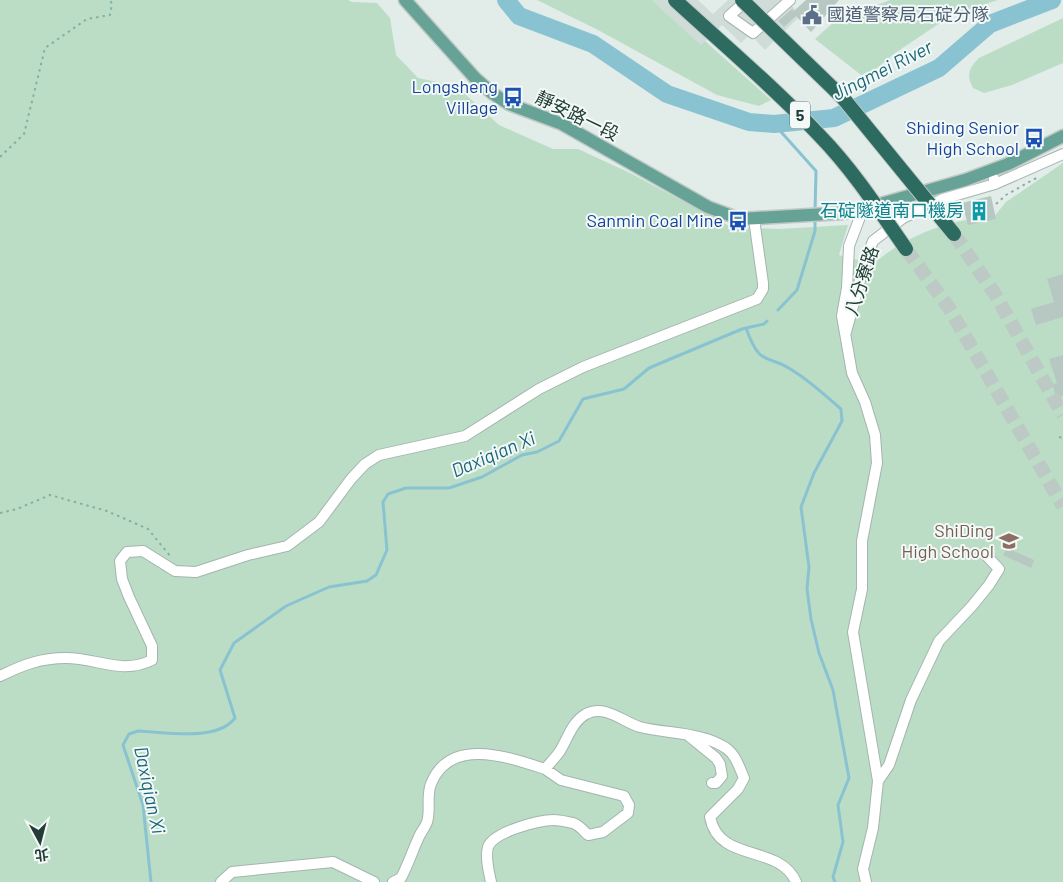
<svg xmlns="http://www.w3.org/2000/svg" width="1063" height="882" font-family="Barlow,'Noto Sans TC',sans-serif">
<rect width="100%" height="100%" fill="#e2ece8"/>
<!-- built -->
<path fill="#d0dcd7" d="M652 0H698L713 14 728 0H786L801 15 765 50 750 34 741 43 722 25 701 45Z"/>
<!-- green -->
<path fill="#bbddc5" d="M0 0H348L352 2 377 3 390 18 396 55 418 78 456 86 499 125 553 149H578L630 173 731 227 779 229 848 225 839 255 873 264C904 237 952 217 993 218L1006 202 1063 163V882H0Z
M537 0H652L701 45 705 41 771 100 759 106 717 95 598 30Z
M890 0H998L952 15 895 53 865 78 815 39 853 5 860 12Z
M1063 18V63L1012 85 984 93 973 88C966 75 969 68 979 58Z"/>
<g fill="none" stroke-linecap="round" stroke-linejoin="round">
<!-- stream -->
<path stroke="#89c3d2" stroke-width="3" d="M774 124 816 171 815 212
M778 310 797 290 815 231V218
M746 328C761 370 767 352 795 372 812 383 826 396 841 409L842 421 814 473 801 507 809 567 807 589 811 619 819 653 833 690 849 778 838 805 843 842 833 877 835 882
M151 882 143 805 123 745 129 734 138 731C166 732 217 742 235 718L220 670 234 643 286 606 329 587 367 581 376 575 387 550 383 502 388 494 406 488H449L482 477 522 455 537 452 559 441 583 399 624 389 649 368 742 329 764 324 767 321"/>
<!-- river -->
<path stroke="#89c3d2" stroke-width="18" d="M506 0 519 16 593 44 667 94 749 122 774 124 834 118 939 68 990 24 1052 0"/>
</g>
<!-- building -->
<path fill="#b7c7c1" d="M806 0H839L811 32 796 16 784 27 778 21 792 9 794 11Z
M991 196 996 219 968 225 962 203Z
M1063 274V317L1036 325 1031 309 1054 302 1047 279Z
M1063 355V396H1056L1052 384 1057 383 1049 359Z
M1007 548 1034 560 1031 568 1003 555Z"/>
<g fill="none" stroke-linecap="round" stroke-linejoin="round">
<!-- highway-tunnel -->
<path stroke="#bcc9c5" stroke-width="14" stroke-dasharray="14 7" stroke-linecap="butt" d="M954 234 995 294 1063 415
M906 249 949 308 1063 506"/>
<defs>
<path id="minor" d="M747 0 729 16 753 33 790 0
M994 179 995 184 1063 154
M863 209 849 246 847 288 842 316 852 373 865 402 875 435 877 463 862 541V589L853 632 878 781 873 828 863 869 866 882
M846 332 865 262 873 241 903 218 943 199 995 184
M0 676C23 665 40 658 66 658 97 658 122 675 152 660V646L129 597 122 579 120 561 127 552 143 551 175 571 196 572 248 555 287 546 319 522 351 479 365 464 379 455 465 436 539 389 583 367 757 299 763 289V283L754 219
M689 736 716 758 720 764 722 776 716 783H712
M878 781 889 765 911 700 939 641 972 606 989 585 999 569 984 553
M221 882 232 872 333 862 374 882
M393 882 401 878C408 865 412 852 418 839 420 833 425 828 427 822 431 811 426 796 431 784 450 736 508 757 545 769
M491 882C489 872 485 858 488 847 493 832 539 820 554 820 560 820 567 822 573 823 579 825 584 831 588 835L603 832 628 813 629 805 624 796 561 780 545 769C550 763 556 757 560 751 568 738 572 722 586 714 605 704 623 722 640 727 668 734 702 732 726 748 736 755 739 767 744 778L738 789 710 817C719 864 779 843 796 882"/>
<path id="major" d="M405 0 475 78 492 93 509 104 562 124 708 207 740 219 844 213 863 209 965 180 1008 164 1063 136"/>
</defs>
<!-- minor casing -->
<use href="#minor" stroke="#a5b4af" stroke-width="12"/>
<!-- major casing -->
<use href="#major" stroke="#c1c9c7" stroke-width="15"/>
<!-- path -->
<path stroke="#82b0a4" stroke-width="2" stroke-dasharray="2.5 4" stroke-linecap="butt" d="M0 157 24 134 45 48 87 19 110 15 112 4 110 0
M996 204 1006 195 1038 177
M1059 437 1063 438
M0 513 17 509 50 495 107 511 148 529 171 557"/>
<!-- minor -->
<use href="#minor" stroke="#fff" stroke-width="10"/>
<!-- major -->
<use href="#major" stroke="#66a295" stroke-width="12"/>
<defs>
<path id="highway-bridge" d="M675 0C724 45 775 88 820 136 853 170 879 210 906 249
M742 0 843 98 954 234"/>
</defs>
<!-- highway-bridge casing -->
<use href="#highway-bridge" stroke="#c1c9c7" stroke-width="16" stroke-linecap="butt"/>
<!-- highway-bridge -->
<use href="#highway-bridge" stroke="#2d6a60" stroke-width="14"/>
</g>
<!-- icons -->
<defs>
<symbol id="civic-bare" viewBox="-9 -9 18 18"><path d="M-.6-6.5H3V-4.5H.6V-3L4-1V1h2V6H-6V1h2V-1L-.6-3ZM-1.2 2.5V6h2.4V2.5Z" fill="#5c6f8a" stroke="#f2f9f6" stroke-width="2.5" paint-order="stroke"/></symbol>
<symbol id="bus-bare" viewBox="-9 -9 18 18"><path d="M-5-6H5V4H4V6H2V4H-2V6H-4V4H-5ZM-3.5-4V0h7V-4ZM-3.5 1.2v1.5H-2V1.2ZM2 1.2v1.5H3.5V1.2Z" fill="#1a4fb4" stroke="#f2f9f6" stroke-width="2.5" paint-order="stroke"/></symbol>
<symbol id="building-bare" viewBox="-9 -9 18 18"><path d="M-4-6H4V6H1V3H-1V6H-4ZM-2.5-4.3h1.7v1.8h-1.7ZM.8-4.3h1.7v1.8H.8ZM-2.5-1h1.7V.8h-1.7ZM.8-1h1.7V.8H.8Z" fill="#0f9aa8" stroke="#f2f9f6" stroke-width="2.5" paint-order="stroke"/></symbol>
<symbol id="school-bare" viewBox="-9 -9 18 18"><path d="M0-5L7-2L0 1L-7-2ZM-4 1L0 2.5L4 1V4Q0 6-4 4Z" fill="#8d6e63" stroke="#f2f9f6" stroke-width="2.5" paint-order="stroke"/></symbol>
</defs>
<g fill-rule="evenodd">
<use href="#civic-bare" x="798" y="1" width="28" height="28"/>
<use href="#bus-bare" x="499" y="83" width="28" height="28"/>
<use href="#bus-bare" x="1020" y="124" width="28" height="28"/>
<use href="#building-bare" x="965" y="197" width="28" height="28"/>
<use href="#bus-bare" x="724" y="207" width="28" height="28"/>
<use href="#school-bare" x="995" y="527" width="28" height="28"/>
</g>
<g text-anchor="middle" stroke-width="4" stroke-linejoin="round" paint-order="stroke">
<!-- shield labels -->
<rect fill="#f2f9f6" stroke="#607570" stroke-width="1" x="790" y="101.5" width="20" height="27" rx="4"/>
<g font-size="16" font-weight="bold" fill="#223d37">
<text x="800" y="121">5</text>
</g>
<!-- service labels -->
<g font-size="18" fill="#4e5e75" stroke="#f2f9f6" text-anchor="start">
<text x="827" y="21">國道警察局石碇分隊</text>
</g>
<!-- transit labels -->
<g font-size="18" fill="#164399" stroke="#f2f9f6" text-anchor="end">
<text x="498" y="93">Longsheng<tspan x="498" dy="21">Village</tspan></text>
<text x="1019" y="134">Shiding Senior<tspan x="1019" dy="21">High School</tspan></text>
<text x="723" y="227">Sanmin Coal Mine</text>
</g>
<!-- street labels -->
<g font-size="18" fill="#223d37" stroke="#f2f9f6">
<text transform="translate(577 116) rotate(26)" y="6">靜安路一段</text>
<text transform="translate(862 281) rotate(-72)" y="6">八分寮路</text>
</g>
<!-- culture labels -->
<g font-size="18" fill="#0d838f" stroke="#f2f9f6" text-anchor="end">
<text x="964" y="217">石碇隧道南口機房</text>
</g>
<!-- education labels -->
<g font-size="18" fill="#785e54" stroke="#f2f9f6" text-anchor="end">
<text x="994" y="537">ShiDing<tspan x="994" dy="21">High School</tspan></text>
</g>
<!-- water labels -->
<g font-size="19" font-style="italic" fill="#1b667a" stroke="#f2f9f6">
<text transform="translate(882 70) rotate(-27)" y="7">Jingmei River</text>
<text transform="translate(493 454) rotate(-23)" y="7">Daxiqian Xi</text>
<text transform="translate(150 790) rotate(78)" y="7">Daxiqian Xi</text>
</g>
</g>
<!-- north arrow -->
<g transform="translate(40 842) rotate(173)" stroke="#f2f9f6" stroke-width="4" paint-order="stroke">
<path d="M0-4L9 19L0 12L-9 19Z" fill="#223d37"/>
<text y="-8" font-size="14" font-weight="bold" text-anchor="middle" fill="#223d37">北</text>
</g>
</svg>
